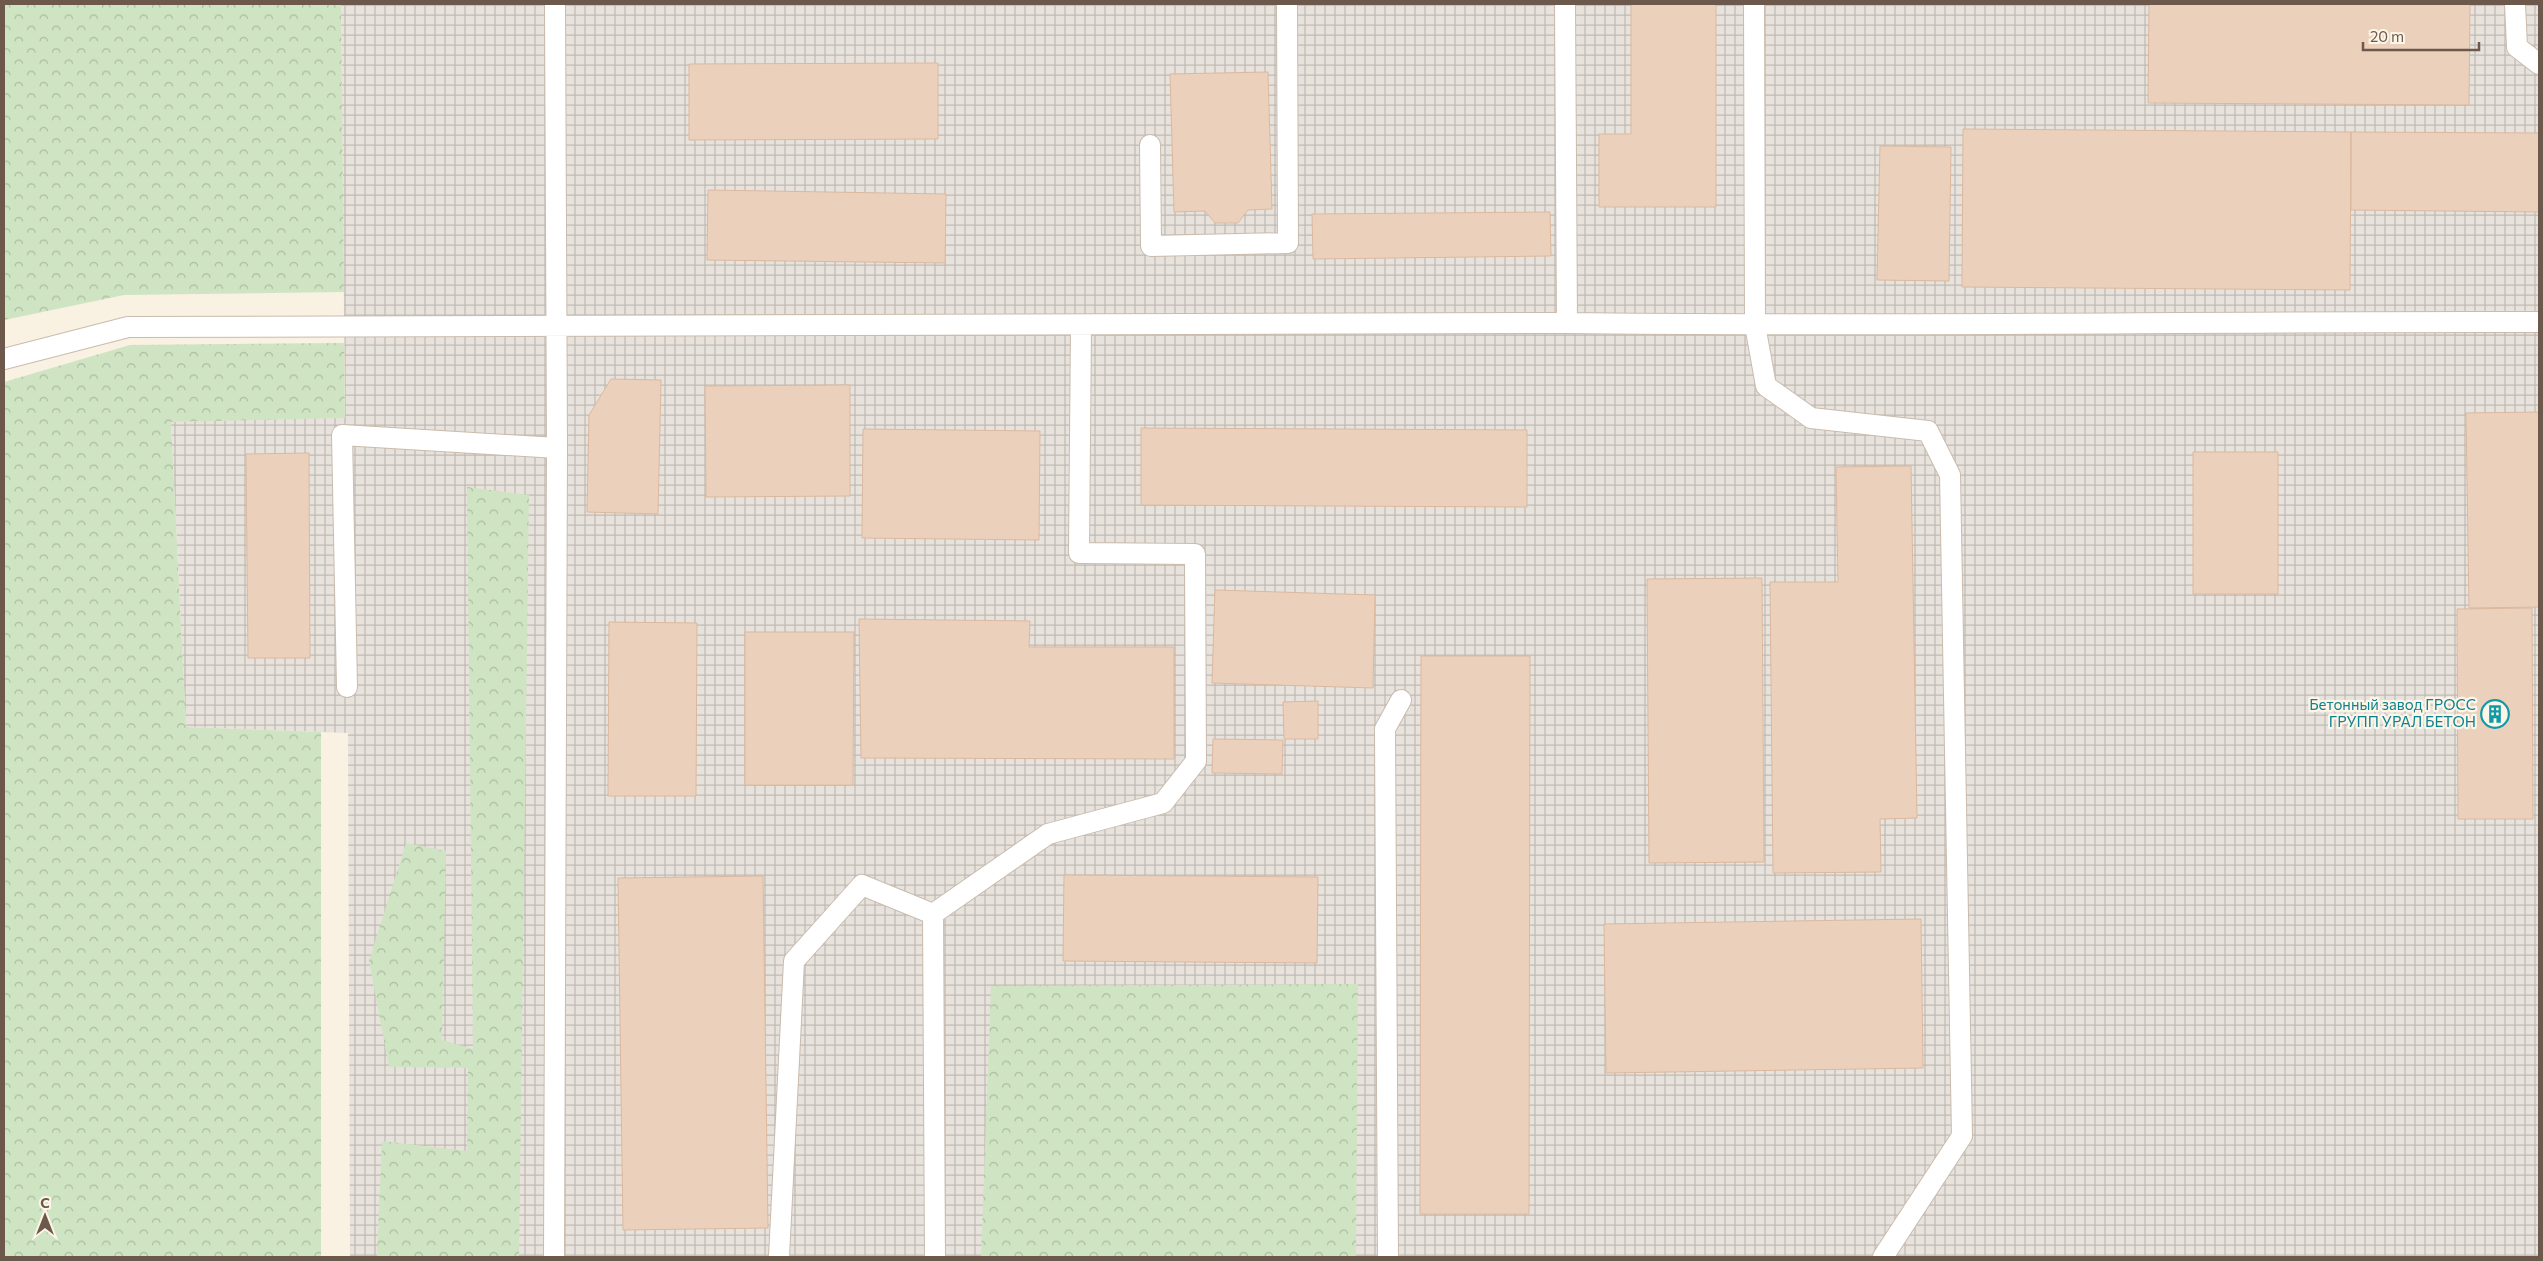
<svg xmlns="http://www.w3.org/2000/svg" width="2543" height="1261" font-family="Commissioner,sans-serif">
<defs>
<pattern id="industrial-grid" width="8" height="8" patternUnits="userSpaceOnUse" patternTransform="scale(1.25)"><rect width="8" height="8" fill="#e8e2dc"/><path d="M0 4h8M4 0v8" fill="none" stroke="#c0bab4"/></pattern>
<pattern id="forest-crowns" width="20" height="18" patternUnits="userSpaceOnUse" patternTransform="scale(1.25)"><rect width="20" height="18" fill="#cfe4c2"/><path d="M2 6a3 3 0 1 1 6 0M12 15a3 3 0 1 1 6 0" fill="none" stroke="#acbca0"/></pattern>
</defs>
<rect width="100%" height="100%" fill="#f9f1e2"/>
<!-- industrial -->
<path fill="url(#industrial-grid)" d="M341 4H2539V1257H350L348 733 186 727 171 422 345 417Z"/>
<!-- forest -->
<path fill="url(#forest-crowns)" d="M4 4H341L344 292 124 295 4 320Z
M344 343 345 418 171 422 186 727 321 732V1257H4V382L130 345Z
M467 487 529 495 519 1257H377L382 1141 467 1151 468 1068 389 1067 369 961 406 843 446 851 442 1040 473 1049Z
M1358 984 1356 1257H981L991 986Z"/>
<!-- building -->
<path fill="#ebd1bc" stroke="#dcb89e" d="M1631 4H1716V207H1599V134H1631Z
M2149 4H2470L2469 105 2148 103Z
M938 63V139L689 140V64Z
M1268 72 1272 209 1248 210 1238 223H1215L1205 211 1174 212 1170 74Z
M1963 129 2351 132 2350 290 1962 287Z
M2351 132 2539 133V212L2351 210Z
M1880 146 1951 147 1949 281 1877 280Z
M708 190 946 194 945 263 707 260Z
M1550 212 1551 256 1313 259 1312 214Z
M611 379 661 380 658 514 587 512 589 415Z
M850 385V496L706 497 705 386Z
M2539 412V607L2469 608 2466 413Z
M1141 428 1527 430V507L1141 505Z
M863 429 1040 431 1039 540 862 538Z
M2193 452H2278V594H2193Z
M309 453 310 658H248L246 454Z
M1911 466 1917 818 1880 819 1881 872 1773 873 1770 582H1838L1836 467Z
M1762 578 1764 862 1649 863 1647 579Z
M1215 590 1375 595 1373 688 1212 683Z
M2532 608 2533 819H2458L2457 609Z
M859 619 1030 621 1029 647H1174V759L861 758Z
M609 622 697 623 696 796H608Z
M745 632H854L853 785H745Z
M1421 656H1530L1529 1214H1420Z
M1318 701V739H1284L1283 702Z
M1213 739 1283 740 1282 774 1212 773Z
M1064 875 1318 877 1317 963 1063 961Z
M763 876 768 1228 623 1230 618 878Z
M1921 919 1923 1068 1606 1073 1604 924Z"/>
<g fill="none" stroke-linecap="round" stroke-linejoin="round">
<defs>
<path id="service" d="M1565 4 1567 323
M1754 4 1755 325 1766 386 1811 418 1928 431 1950 475 1962 1136 1883 1257
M2515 4 2517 47 2539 64
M1150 145 1151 246 1288 243 1287 4
M4 359 128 327 1567 323C1891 327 2215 321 2539 322
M347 687 342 435 557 448
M933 914 1048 834 1163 803 1196 761 1195 554 1079 553 1081 325
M554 1257 557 448 555 4
M779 1257 794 961 862 885 933 914 935 1257
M1388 1257 1385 729 1401 700"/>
</defs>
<!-- service casing -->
<use href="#service" stroke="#cabbad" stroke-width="22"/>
<!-- service -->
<use href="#service" stroke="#fff" stroke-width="20"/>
</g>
<!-- icons -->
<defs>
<symbol id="building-ring" viewBox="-11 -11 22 22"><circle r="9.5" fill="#fdf5e7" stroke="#0f9aa8" stroke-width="1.5"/><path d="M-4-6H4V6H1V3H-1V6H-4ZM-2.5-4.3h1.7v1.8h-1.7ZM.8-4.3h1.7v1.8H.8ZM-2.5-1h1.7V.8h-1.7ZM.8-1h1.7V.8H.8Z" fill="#0f9aa8"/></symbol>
</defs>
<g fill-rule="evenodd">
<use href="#building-ring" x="2479" y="698" width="32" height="32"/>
</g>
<g text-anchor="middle" stroke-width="4.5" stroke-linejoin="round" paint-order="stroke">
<!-- culture labels -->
<g font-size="15" fill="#0d838f" stroke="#fdf5e7" text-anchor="end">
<text x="2476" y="710">Бетонный завод ГРОСС<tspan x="2476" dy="17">ГРУПП УРАЛ БЕТОН</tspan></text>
</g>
</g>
<!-- border -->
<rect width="2543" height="1261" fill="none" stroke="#6d594b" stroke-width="10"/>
<!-- north arrow -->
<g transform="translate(45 1216)" stroke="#fdf5e7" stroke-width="4" paint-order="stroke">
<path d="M0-4L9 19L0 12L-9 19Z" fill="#6d594b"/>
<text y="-8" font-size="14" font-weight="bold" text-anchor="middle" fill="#6d594b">С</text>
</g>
<!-- scale -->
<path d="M2363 42v8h116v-8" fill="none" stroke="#6d594b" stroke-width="2.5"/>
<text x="2370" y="42" font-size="15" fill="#6d594b" stroke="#fdf5e7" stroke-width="4" paint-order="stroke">20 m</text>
</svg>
